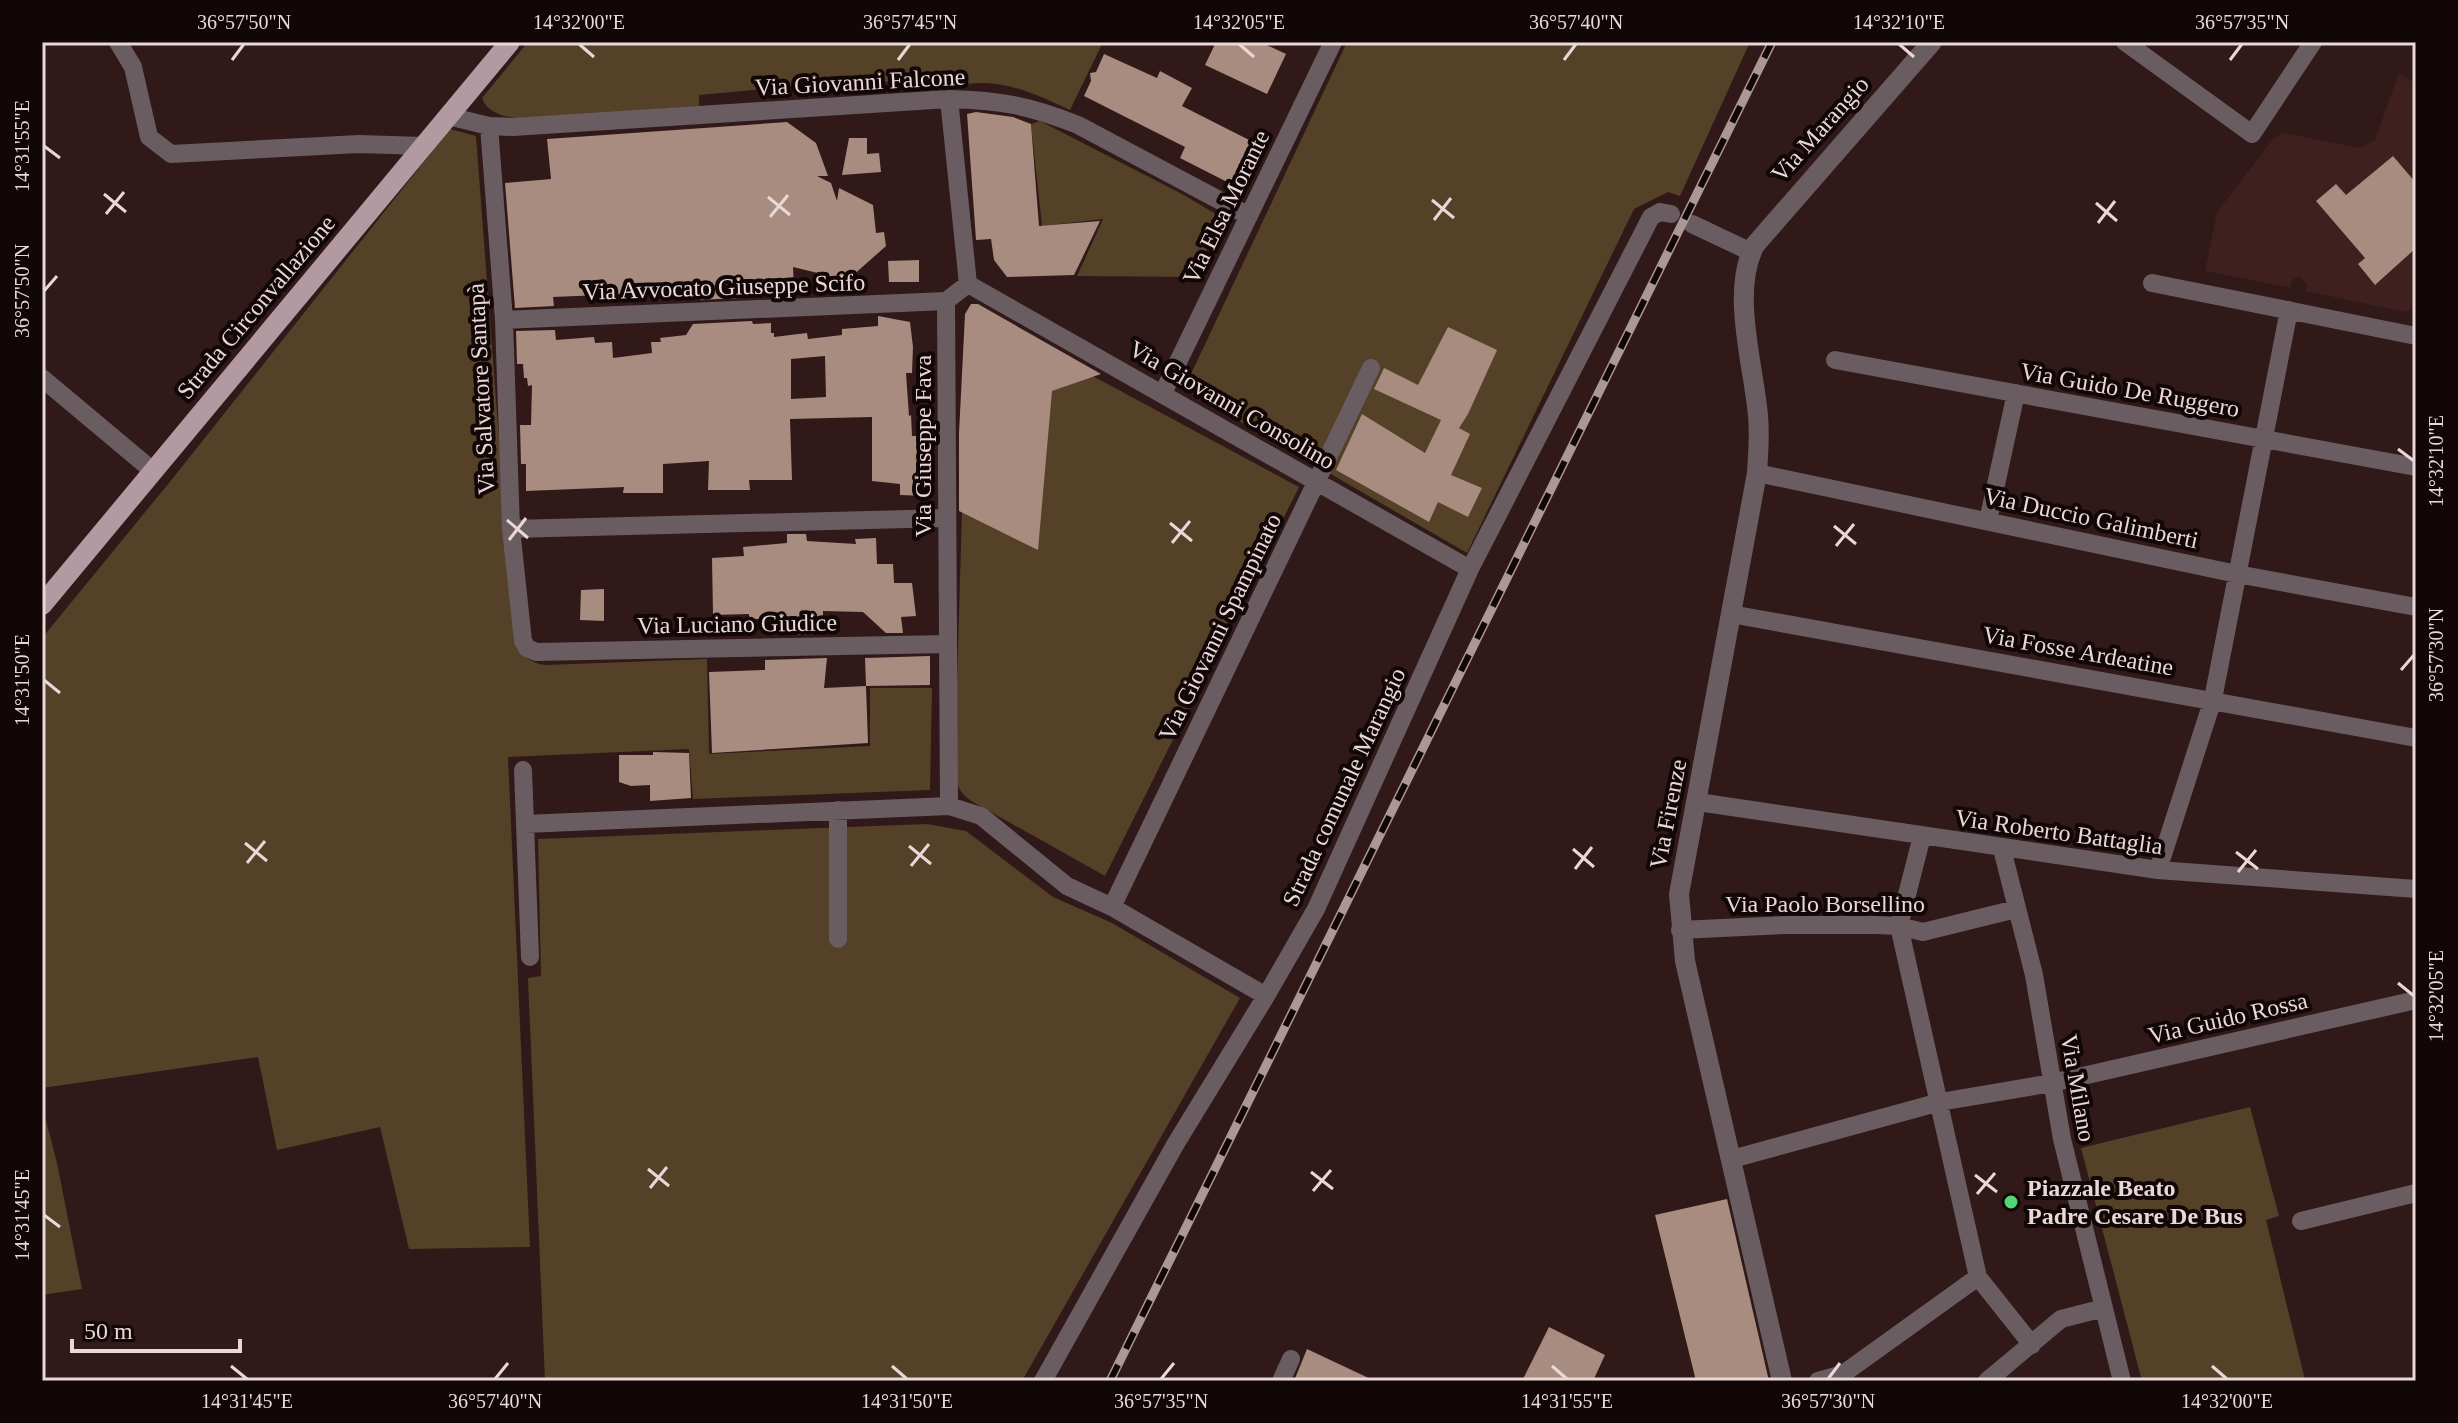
<svg xmlns="http://www.w3.org/2000/svg" width="2458" height="1423" font-family="Georgia,serif">
<rect width="100%" height="100%" fill="#301918"/>
<!-- built -->
<path fill="#3e201f" d="M2399 73 2416 84V305L2406 312 2305 291 2307 284 2299 276 2292 280 2290 288 2205 271 2217 212 2274 138 2283 133 2360 148 2375 140Z"/>
<!-- green -->
<path fill="#554127" d="M528 42H1103L1070 110C1042 97 1015 84 985 83 960 82 939 93 917 80L774 88 699 95V106L521 119C506 117 487 114 482 98Z
M1347 42H1628L1633 45 1637 42H1750L1680 196 1668 192 1634 209 1467 553 1184 389Z
M1040 121 1182 194 1219 216 1197 277 1077 276 1103 219 1042 226 1031 124Z
M450 129 476 136 514 637C521 653 527 663 546 665L707 659 709 754 870 746V688H932L930 790 693 799 689 749 508 757 530 1247 409 1249 380 1127 277 1150 258 1057 42 1088V638L173 478Z
M968 309 1299 487 1105 876 973 802C952 789 956 773 955 750Z
M927 824 966 831 1053 897 1112 923 1240 998 1022 1381H545L528 978 541 976 538 839Z
M42 1105 57 1163 82 1289 42 1295Z
M2250 1107 2279 1216 2266 1220 2305 1380 2142 1381 2081 1148Z"/>
<!-- building -->
<path fill="#a78c7f" fill-rule="evenodd" d="M1216 42H1260L1286 54 1267 94 1205 65Z
M1104 54 1157 78 1160 71 1192 88 1182 106 1257 144 1235 186 1180 158 1185 147 1084 96 1091 81 1090 73 1096 72Z
M976 112 1013 117 1031 124 1039 226 1100 221 1074 275 1007 277 994 260 991 239 976 240 967 114Z
M787 122 816 143 828 176H817L831 183 837 201 839 188 873 205 876 233 884 232 886 246 851 277H834L793 267 794 288 740 290 743 298 694 300V291L553 297 554 306 515 308 505 183 551 179 547 139Z
M849 138H867V154L879 153 881 172 842 175Z
M2393 156 2416 183V248L2375 285 2358 264 2365 258 2316 201 2336 184 2346 195Z
M919 260V282H889L888 261Z
M971 304H978L1101 374 1052 391 1038 550 959 511V433L965 314Z
M878 316 910 322 913 347 912 373H906L909 416 911 415 912 436H925V496L900 495V484L872 481V417L790 419 792 480H749L750 490H708L709 461 663 464V493H623L624 487 526 491V464H521L520 425H531L532 385 528 386 527 378H524L523 364H517L516 331 555 330 556 340 594 337 595 343 612 342 613 358 652 353 651 342H661L660 338 686 335 693 324 752 321 753 324 771 323V333H774V337L807 333 808 339 842 335V329L878 326ZM825 356 826 397 791 399V359Z
M1448 327 1497 350 1468 414 1459 428 1470 434 1451 475 1482 488 1468 517 1438 502 1429 522 1336 470 1362 414 1425 453 1441 420 1374 389 1384 368 1418 385Z
M787 534H806L807 541 856 544 855 539 876 538 877 564H893L894 583H912L916 616 901 617 903 633H886L863 612 823 611V620H812L813 635H770V619H749V614L713 615 712 558 744 556 743 547 787 543Z
M604 589V621L580 620 581 590Z
M930 656V685L866 686 865 658Z
M827 658 824 688 866 686 868 743 712 753 709 672 765 670V660Z
M653 752 689 753 691 798 650 801V785L631 786 619 782V755H653Z
M1727 1199 1769 1381H1696L1655 1215Z
M1549 1327 1605 1355 1593 1381H1522Z
M1307 1349 1375 1381H1294Z"/>
<g fill="none" stroke-linecap="round" stroke-linejoin="round">
<!-- minor -->
<path stroke="#695d61" stroke-width="18" d="M118 42 133 67 149 137 171 154 359 144 423 146
M2125 42 2252 134 2313 42
M949 99 968 284 946 301 949 806
M448 116 489 126 513 127 949 99C1000 100 1031 106 1078 125L1249 216
M489 126 504 320 511 529 523 641 527 648 536 652 948 644
M1692 224 1751 252
M2152 283 2416 336
M968 284 1470 569
M504 320 946 301
M1835 360 2416 467
M42 378 153 471
M1163 393 1333 42
M1757 473 2237 574 2416 607
M1988 521 2016 393
M511 529 947 518
M1731 614 2416 738
M523 770 530 957
M1698 802 2158 870 2416 889
M525 824 949 806 981 816 1067 886 1112 907 1266 996
M1922 836 1899 926 1978 1277 2032 1345
M2002 849 2034 975 2062 1139 2122 1381
M2158 870 2213 699 2289 310
M1112 907 1371 368
M1680 930 1785 925H1876L1899 926 1923 932 2016 909
M838 939V810
M1732 1159 1940 1102 2052 1083 2416 1000
M2301 1221 2416 1193
M1043 1381 1175 1145 1266 996 1316 909 1470 569 1651 217 1660 212 1671 214
M1281 1381 1291 1359
M1818 1381 1843 1374 1978 1277
M1987 1381 2061 1319 2104 1308"/>
<!-- tertiary -->
<path stroke="#695d61" stroke-width="20" d="M1782 1381 1685 961 1679 894 1757 473C1758 454 1760 435 1758 416 1754 366 1730 291 1755 245L1932 42"/>
<!-- primary -->
<path stroke="#b39aa2" stroke-width="20" d="M42 605 510 42"/>
<defs>
<path id="rail" d="M1110 1381 1772 42"/>
</defs>
<!-- rail casing -->
<use href="#rail" stroke="#aa9796" stroke-width="9"/>
<!-- rail -->
<use href="#rail" stroke="#110707" stroke-width="6" stroke-dasharray="18" stroke-linecap="butt"/>
</g>
<!-- ticks -->
<path fill="none" stroke="#e9d8d7" stroke-width="3" d="M579 44 594 57M1239 44 1254 57M1899 44 1914 57M232 60 244 44M898 60 910 44M1564 60 1576 44M2230 60 2242 44M44 146 60 158M104 194 126 212M768 197 790 215M1432 200 1454 218M2096 203 2117 221M106 214 124 192M770 217 788 195M1434 220 1451 198M2098 223 2115 201M44 291 57 276M2398 449 2414 461M507 520 528 538M1170 523 1192 541M1834 526 1856 544M509 540 526 518M1172 543 1190 521M1836 546 1854 524M2401 670 2414 655M44 680 60 693M245 843 267 861M909 846 931 864M1573 849 1594 867M2236 852 2258 869M247 863 265 841M911 866 929 844M1575 869 1592 847M2238 872 2256 850M2398 983 2414 996M648 1169 669 1186M1311 1172 1333 1189M1975 1175 1997 1192M650 1188 667 1167M1313 1191 1331 1170M1977 1194 1995 1173M44 1215 60 1227M231 1366 247 1379M892 1366 907 1379M1552 1366 1567 1379M2212 1366 2227 1379M495 1379 508 1363M1161 1379 1174 1363M1828 1379 1840 1363"/>
<!-- markers -->
<circle fill="#51d674" stroke="#110707" stroke-width="3" cx="2011" cy="1202" r="8"/>
<g text-anchor="middle" stroke-width="8" stroke-linejoin="round" paint-order="stroke">
<!-- street labels -->
<g font-size="24" fill="#e9d8d7" stroke="#110707">
<text transform="translate(860 82) rotate(-3)" y="8">Via Giovanni Falcone</text>
<text transform="translate(1820 129) rotate(-48)" y="8">Via Marangio</text>
<text transform="translate(1226 207) rotate(-64)" y="8">Via Elsa Morante</text>
<text transform="translate(724 287) rotate(-2)" y="8">Via Avvocato Giuseppe Scifo</text>
<text transform="translate(256 307) rotate(-50)" y="8">Strada Circonvallazione</text>
<text transform="translate(481 389) rotate(-93)" y="8">Via Salvatore Santapà</text>
<text transform="translate(2130 390) rotate(10)" y="8">Via Guido De Ruggero</text>
<text transform="translate(1232 405) rotate(30)" y="8">Via Giovanni Consolino</text>
<text transform="translate(923 446) rotate(-90)" y="8">Via Giuseppe Fava</text>
<text transform="translate(2091 518) rotate(12)" y="8">Via Duccio Galimberti</text>
<text transform="translate(737 624) rotate(-1)" y="8">Via Luciano Giudice</text>
<text transform="translate(1220 627) rotate(-64)" y="8">Via Giovanni Spampinato</text>
<text transform="translate(2078 651) rotate(10)" y="8">Via Fosse Ardeatine</text>
<text transform="translate(1344 787) rotate(-65)" y="8">Strada comunale Marangio</text>
<text transform="translate(1668 814) rotate(-79)" y="8">Via Firenze</text>
<text transform="translate(2059 832) rotate(8)" y="8">Via Roberto Battaglia</text>
<text x="1825" y="912">Via Paolo Borsellino</text>
<text transform="translate(2228 1018) rotate(-13)" y="8">Via Guido Rossa</text>
<text transform="translate(2078 1088) rotate(80)" y="8">Via Milano</text>
</g>
<!-- poi labels -->
<g font-size="24" font-weight="bold" fill="#e9d8d7" stroke="#110707" text-anchor="start">
<text x="2027" y="1196">Piazzale Beato<tspan x="2027" dy="28">Padre Cesare De Bus</tspan></text>
</g>
</g>
<!-- border -->
<rect width="2458" height="1423" fill="none" stroke="#110707" stroke-width="88"/>
<!-- scale -->
<path d="M72 1339v12h168v-12" fill="none" stroke="#e9d8d7" stroke-width="4"/>
<text x="84" y="1339" font-size="24" fill="#e9d8d7" stroke="#110707" stroke-width="6" paint-order="stroke">50 m</text>
<rect x="44" y="44" width="2370" height="1335" fill="none" stroke="#e9d8d7" stroke-width="3"/>
<g font-size="20" text-anchor="middle" fill="#e9d8d7">
<text x="244" y="29">36°57'50"N</text>
<text x="579" y="29">14°32'00"E</text>
<text x="910" y="29">36°57'45"N</text>
<text x="1239" y="29">14°32'05"E</text>
<text x="1576" y="29">36°57'40"N</text>
<text x="1899" y="29">14°32'10"E</text>
<text x="2242" y="29">36°57'35"N</text>
<text transform="translate(22 146) rotate(-90)" y="7">14°31'55"E</text>
<text transform="translate(22 291) rotate(-90)" y="7">36°57'50"N</text>
<text transform="translate(2436 461) rotate(-90)" y="7">14°32'10"E</text>
<text transform="translate(2436 655) rotate(-90)" y="7">36°57'30"N</text>
<text transform="translate(22 680) rotate(-90)" y="7">14°31'50"E</text>
<text transform="translate(2436 996) rotate(-90)" y="7">14°32'05"E</text>
<text transform="translate(22 1215) rotate(-90)" y="7">14°31'45"E</text>
<text x="247" y="1408">14°31'45"E</text>
<text x="495" y="1408">36°57'40"N</text>
<text x="907" y="1408">14°31'50"E</text>
<text x="1161" y="1408">36°57'35"N</text>
<text x="1567" y="1408">14°31'55"E</text>
<text x="1828" y="1408">36°57'30"N</text>
<text x="2227" y="1408">14°32'00"E</text>
</g>
</svg>
